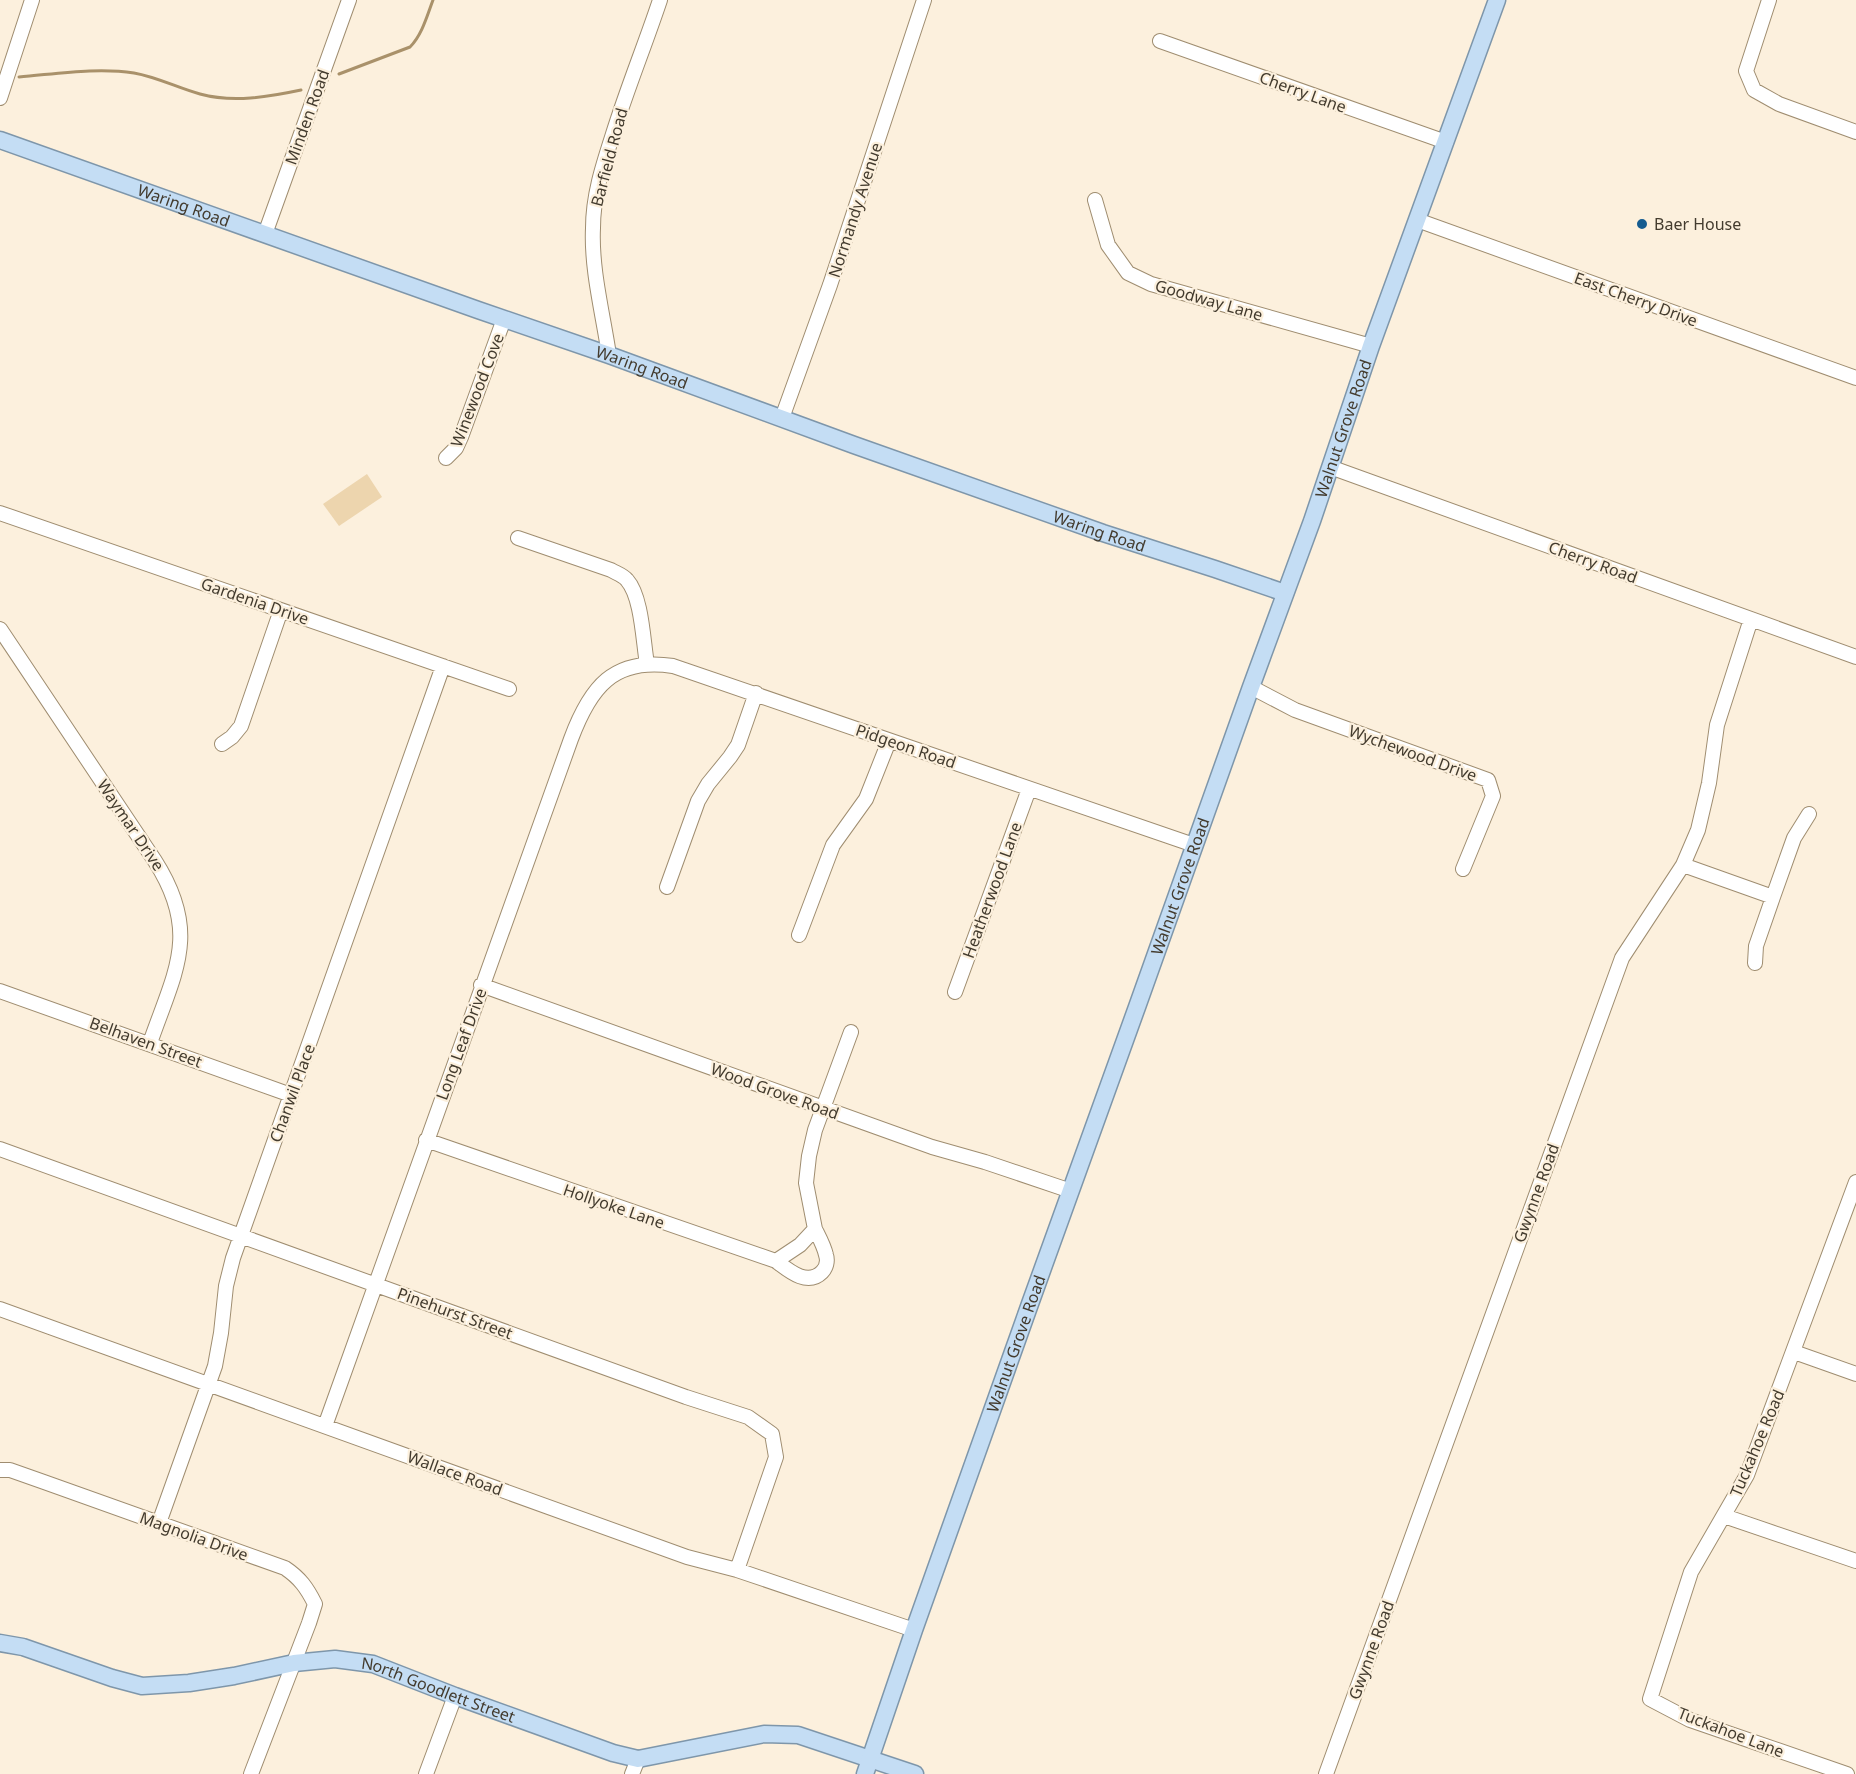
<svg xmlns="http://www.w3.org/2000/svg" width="1856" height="1774" font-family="'Noto Sans',sans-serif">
<rect width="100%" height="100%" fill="#fcf0dd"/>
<!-- green -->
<path fill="#edd5ae" d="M367 474 382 497 339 526 323 504Z"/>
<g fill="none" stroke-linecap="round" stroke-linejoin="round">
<!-- stream -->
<path stroke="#a9916a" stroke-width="3" d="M339 74 410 47C422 35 427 16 433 0
M19 77C56 74 97 67 134 73 157 77 178 88 200 94 233 103 268 97 301 90"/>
<defs>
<path id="minor" d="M1769 0 1746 71 1754 90 1779 104 1856 132
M1160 41 1446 142
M0 98 32 0
M1095 200 1108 245 1128 273 1151 284 1371 346
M1417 220 1856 378
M265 234 349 0
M609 355C603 314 591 269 593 228 593 195 603 165 613 134 627 89 645 45 660 0
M782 418 830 285 924 0
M446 458 456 448 461 437 504 319
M1330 467 1856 657
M0 513 509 689
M518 538 611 570C616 573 623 575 627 580 642 597 643 641 647 664
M0 629 155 861C201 933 175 971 150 1043
M1251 687 1295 710 1488 780 1493 796 1463 869
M222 744 232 737 241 726 281 610
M1683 865 1773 897
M667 887 698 801 708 784 730 757 738 745 756 693
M799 935 833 845 866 799 889 741
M1755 963 1756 946 1773 897 1794 838 1809 814
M481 985 932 1147 985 1162 1071 1191
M0 991 291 1095
M955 992 1029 789
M426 1140 776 1261 800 1245 815 1229 806 1183 809 1156 815 1130 851 1032
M0 1149 686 1397 748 1417 772 1434 776 1457 737 1570
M776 1261C788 1270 807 1287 822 1272 826 1268 828 1261 826 1255 824 1246 819 1237 815 1229
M0 1309 687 1557 737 1570 914 1630
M1794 1352 1856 1374
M325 1426 571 739C590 688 613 657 673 666L1194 845
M0 1470H10L44 1482 285 1568C300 1578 307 1588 315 1604L309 1623 251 1774
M1724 1516 1856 1561
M159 1523 215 1366 221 1333 226 1286 233 1258 443 666
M426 1774 455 1696
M632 1774 638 1759
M1326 1774 1622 958 1683 865 1698 830 1709 783 1717 725 1751 619
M1847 1774 1690 1720 1650 1699 1691 1572 1747 1475 1856 1182"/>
<g id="major">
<path id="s1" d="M0 140 478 310 609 355 854 445 1103 533 1215 569 1285 593"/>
<path id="s2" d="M0 1643 23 1647 112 1678 142 1686 189 1683 234 1676 294 1663 335 1659 373 1664 455 1696 613 1753 638 1759 764 1734 798 1735 915 1774"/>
<path id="s3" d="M865 1774 914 1630 1031 1301 1137 1007 1251 687 1312 521 1371 346 1497 0"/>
</g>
</defs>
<!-- minor casing -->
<use href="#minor" stroke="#9f8d70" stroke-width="16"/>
<!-- major casing -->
<use href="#major" stroke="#7e96aa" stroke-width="19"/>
<!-- minor -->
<use href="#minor" stroke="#fff" stroke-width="14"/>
<!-- major -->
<use href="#major" stroke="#c4ddf4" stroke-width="16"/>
</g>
<!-- markers -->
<circle fill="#155c90" stroke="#fcf0dd" stroke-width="2" cx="1642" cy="224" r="6"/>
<g text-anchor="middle" stroke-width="4.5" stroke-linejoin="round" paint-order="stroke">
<!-- street labels -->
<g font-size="16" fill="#433b2e" stroke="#fcf0dd">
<text transform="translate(1303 92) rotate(20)" y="6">Cherry Lane</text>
<text transform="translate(307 117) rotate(-70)" y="6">Minden Road</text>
<text transform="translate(609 157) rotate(-75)" y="6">Barfield Road</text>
<text dy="6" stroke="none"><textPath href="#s1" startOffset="195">Waring Road</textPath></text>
<text transform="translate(855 210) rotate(-72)" y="6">Normandy Avenue</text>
<text transform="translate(1636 299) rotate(20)" y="6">East Cherry Drive</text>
<text transform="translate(1209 300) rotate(16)" y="6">Goodway Lane</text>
<text dy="6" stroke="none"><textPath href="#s1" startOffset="681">Waring Road</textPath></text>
<text transform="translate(477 390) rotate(-69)" y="6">Winewood Cove</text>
<text dy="6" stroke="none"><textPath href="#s3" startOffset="1428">Walnut Grove Road</textPath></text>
<text dy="6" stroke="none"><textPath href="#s1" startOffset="1167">Waring Road</textPath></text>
<text transform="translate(1593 562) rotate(20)" y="6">Cherry Road</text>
<text transform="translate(255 601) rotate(19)" y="6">Gardenia Drive</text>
<text transform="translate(906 746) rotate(19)" y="6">Pidgeon Road</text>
<text transform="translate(1413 753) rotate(20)" y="6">Wychewood Drive</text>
<text transform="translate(131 825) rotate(56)" y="6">Waymar Drive</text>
<text dy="6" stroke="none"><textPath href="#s3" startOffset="942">Walnut Grove Road</textPath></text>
<text transform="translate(992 890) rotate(-70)" y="6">Heatherwood Lane</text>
<text transform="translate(146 1042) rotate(20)" y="6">Belhaven Street</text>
<text transform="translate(461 1044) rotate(-70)" y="6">Long Leaf Drive</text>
<text transform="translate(775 1091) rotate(20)" y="6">Wood Grove Road</text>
<text transform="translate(292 1093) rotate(-70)" y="6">Chanwil Place</text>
<text transform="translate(1536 1193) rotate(-70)" y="6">Gwynne Road</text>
<text transform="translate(614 1206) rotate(19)" y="6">Hollyoke Lane</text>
<text transform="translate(455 1313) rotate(20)" y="6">Pinehurst Street</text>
<text dy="6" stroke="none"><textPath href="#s3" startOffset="456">Walnut Grove Road</textPath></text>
<text transform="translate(1757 1443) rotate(-67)" y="6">Tuckahoe Road</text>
<text transform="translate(455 1473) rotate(20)" y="6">Wallace Road</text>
<text transform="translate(194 1536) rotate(20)" y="6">Magnolia Drive</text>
<text transform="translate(1371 1650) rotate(-70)" y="6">Gwynne Road</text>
<text dy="6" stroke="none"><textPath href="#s2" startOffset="452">North Goodlett Street</textPath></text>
<text transform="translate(1731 1732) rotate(21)" y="6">Tuckahoe Lane</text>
</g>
<!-- poi labels -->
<g font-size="16" fill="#433b2e" stroke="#fcf0dd" text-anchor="start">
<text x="1654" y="230">Baer House</text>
</g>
</g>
</svg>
